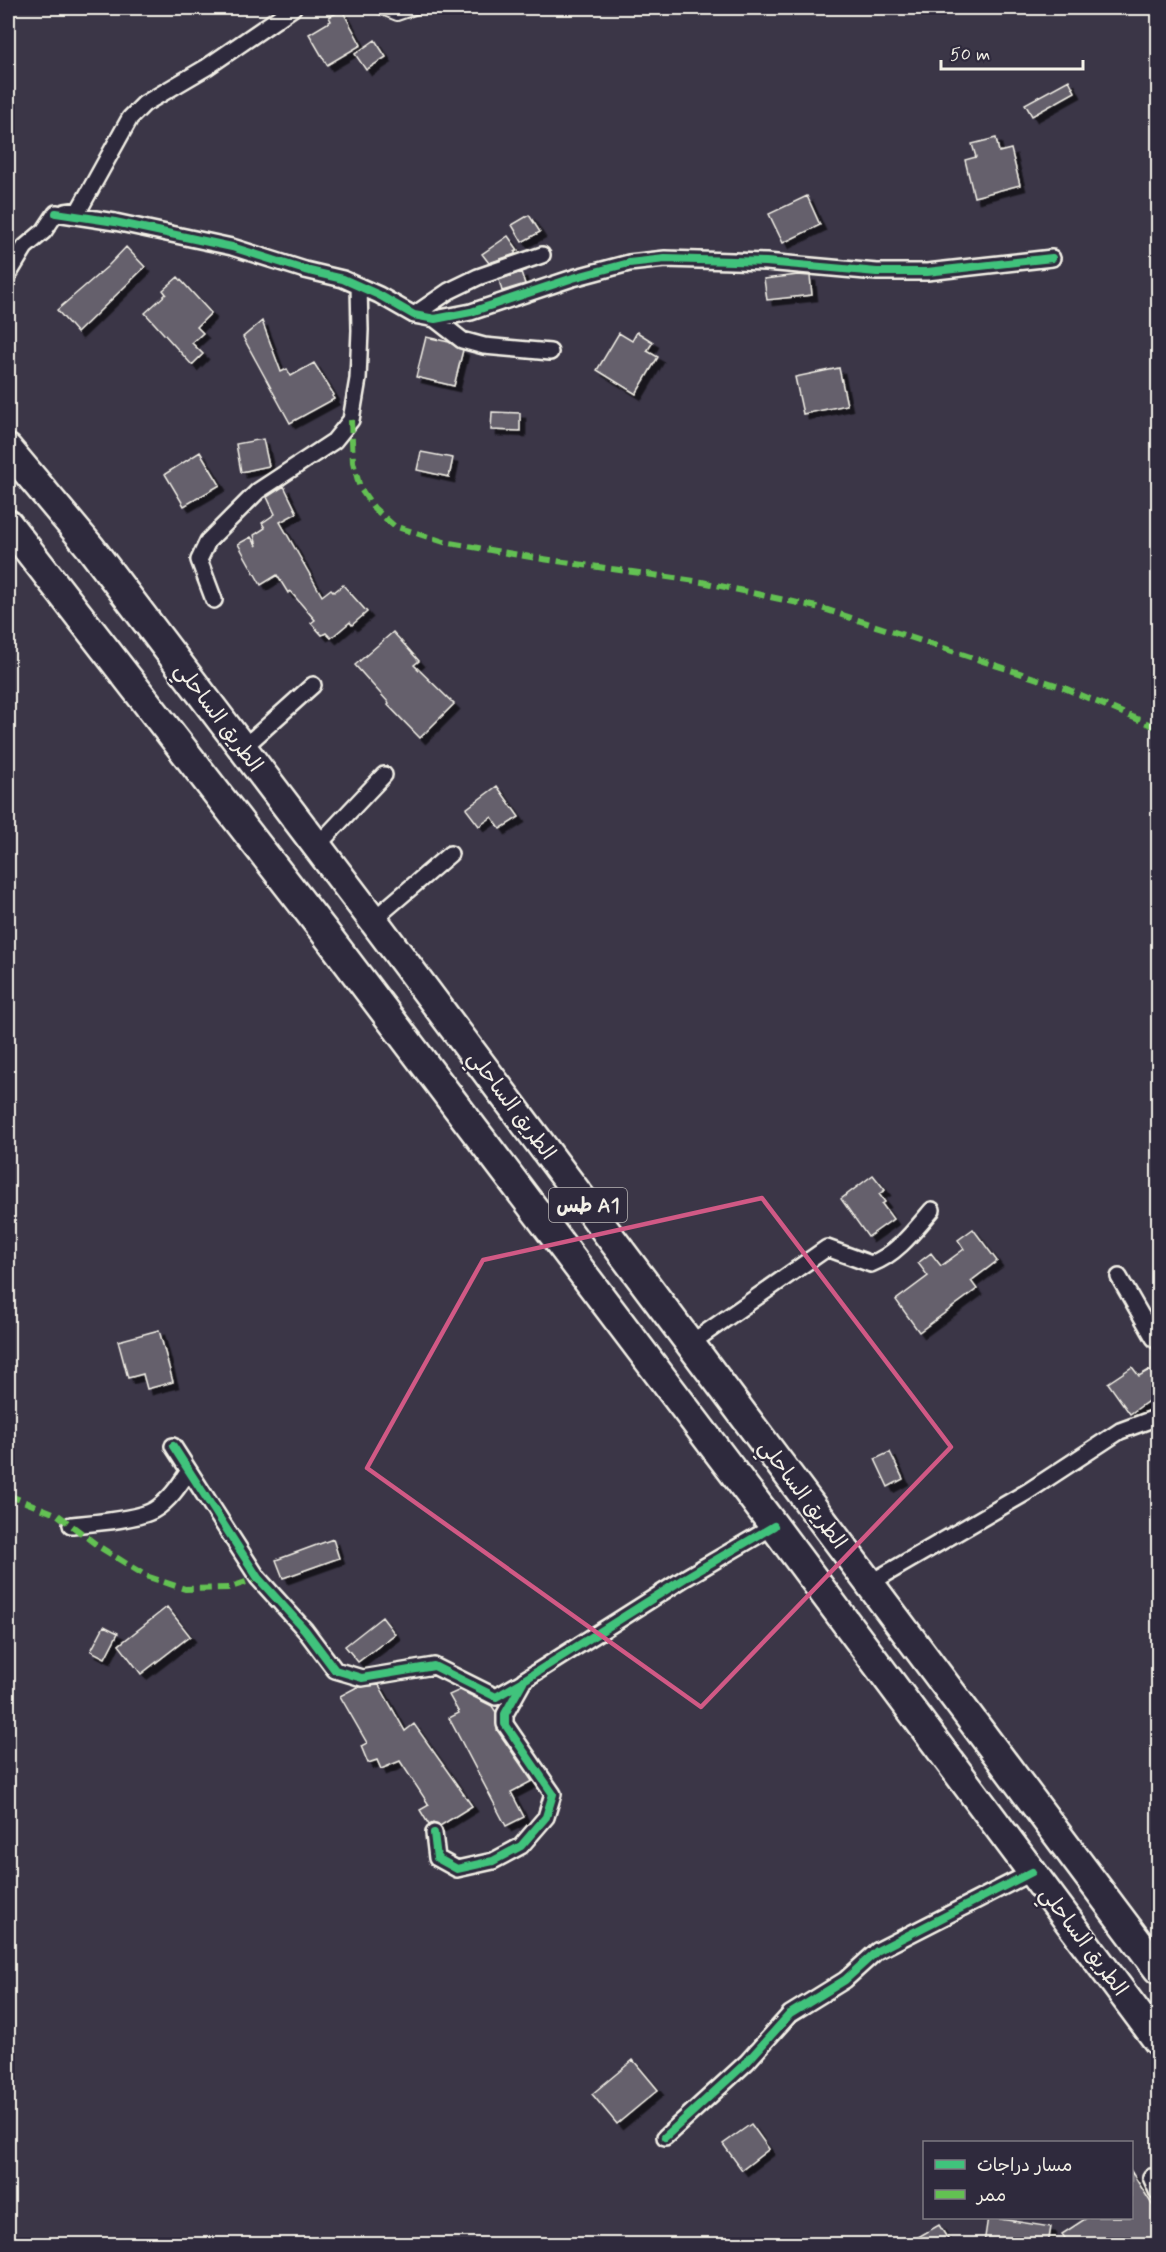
<svg xmlns="http://www.w3.org/2000/svg" width="1166" height="2252" font-family="Mynerve,'Playpen Sans Arabic',sans-serif">
<defs>
<filter id="shadow"><feDropShadow dx="5.5" dy="5.5" stdDeviation="0" flood-color="#0009"/></filter>
</defs>
<rect width="100%" height="100%" fill="#3b3647"/>
<filter id="ink" filterUnits="userSpaceOnUse"><feTurbulence type="fractalNoise" baseFrequency=".0167" numOctaves="2"/><feDisplacementMap in="SourceGraphic" scale="12" xChannelSelector="R" yChannelSelector="G"/><feConvolveMatrix kernelMatrix="1 2 1 2 8 2 1 2 1" color-interpolation-filters="sRGB"/></filter>
<g filter="url(#ink)">
<!-- building -->
<path fill="#65616c" stroke="#f4f1e8" stroke-width="1.5" filter="url(#shadow)" d="M342 10 361 45 327 65 309 34 331 21 329 17Z
M375 40 386 57 366 70 355 54Z
M1069 80 1075 92 1032 116 1025 104Z
M996 138 999 152 1011 149 1020 185 974 197 965 160 976 157 972 144Z
M807 196 820 225 783 243 769 214Z
M529 215 540 232 522 242 512 225Z
M508 236 518 250 515 252V254L489 263 482 254Z
M126 247 145 267 77 333 57 310 107 267Z
M521 272 525 284 502 291 499 280Z
M798 275 810 276 812 295 767 300 764 279Z
M178 277 211 313 197 327 203 333 192 343 203 354 192 365 145 313 166 294 163 290Z
M262 321 281 372 287 369 291 376 314 363 334 395 332 396 334 399 290 423 243 337Z
M637 332 653 342 647 351 658 357 636 394 597 370 619 333 632 341Z
M426 337 449 342 463 350 454 386 416 377Z
M839 368 847 405 803 414 795 377Z
M492 412 520 413V431L491 430Z
M263 439 269 466 241 472 236 444Z
M200 452 220 485 184 506 165 474Z
M421 452 453 458 449 477 417 470Z
M284 486 297 513 280 522 322 596 331 589 334 592 343 585 367 612 352 625 350 622 331 638 326 633 322 635 311 623 315 620 290 591 288 593 277 575 261 585 238 544 251 537 257 546 254 535 265 528 262 523 275 514 267 497Z
M393 632 419 661 414 665 454 704 420 738 388 705 389 703 355 665Z
M497 786 519 817 500 829 492 817 479 826 466 809Z
M873 1175 885 1190 879 1194 885 1202 882 1204 893 1219 868 1237 841 1199Z
M973 1229 997 1261 971 1281 977 1289 919 1332 896 1300 928 1276 918 1263 931 1253 941 1266 964 1249 958 1240Z
M159 1330 173 1382 147 1389 143 1374 128 1378 118 1341Z
M1132 1367 1139 1376 1149 1370 1158 1382V1394L1130 1414 1108 1383Z
M890 1452 903 1479 888 1487 875 1459Z
M333 1539 339 1558 283 1578 276 1560Z
M167 1607 190 1636 141 1674 119 1645Z
M382 1617 395 1634 358 1662 345 1646Z
M104 1626 118 1633 105 1658 91 1651Z
M379 1685 405 1731 414 1724 472 1806 440 1826 433 1823 429 1825 420 1810 429 1805 400 1761 381 1769 377 1760 368 1763 361 1746 367 1743 340 1696 357 1687Z
M460 1690 492 1706 496 1712 497 1730 532 1781 511 1792 524 1817 506 1826 449 1718 459 1713 449 1695Z
M633 2060 658 2090 617 2124 592 2094Z
M751 2124 769 2149 742 2170 723 2144Z
M1131 2171 1158 2214V2244H1069L1062 2234 1088 2217H1131Z
M988 2217 1051 2227 1048 2244H984Z
M939 2225 951 2244H906Z"/>
<g fill="none" stroke-linecap="round" stroke-linejoin="round">
<defs>
<path id="lane" d="M377 8 397 16 420 8"/>
<path id="street" d="M65 212 79 210 130 118 144 104 207 67 293 8
M56 213 115 222 232 247 305 270 343 279 379 295 414 315 435 319 471 312 573 278 629 263 665 259 766 262 877 272H927L1052 258
M8 275 25 247 44 231 56 213
M414 315 449 291 478 277 542 255
M435 319 462 340 484 346 550 352
M214 600 199 560 208 541 258 491 334 441 351 420 358 379 360 330 359 286
M243 748 313 685
M317 846 384 775
M373 920 450 854
M1119 1277 1154 1338 1158 1342
M691 1343 827 1248 871 1264C897 1254 914 1231 932 1210
M173 1446 258 1578 305 1630 335 1670 362 1678 434 1666 496 1697 522 1682
M71 1525C91 1523 137 1520 154 1510 169 1501 179 1486 188 1472
M870 1583 1027 1492 1120 1431 1158 1417
M434 1833 437 1858 457 1869 493 1861 521 1846 546 1817 553 1794 505 1724V1714L524 1680 685 1578 774 1526
M665 2137 747 2062 790 2014 845 1980 877 1951 1032 1872
M1151 2177 1158 2193"/>
<path id="highway" d="M8 449 90 547 373 920 1158 1969
M8 524 323 930 774 1526 1158 2041"/>
</defs>
<!-- lane casing -->
<use href="#lane" stroke="#f4f1e8" stroke-width="12"/>
<!-- street casing -->
<use href="#street" stroke="#f4f1e8" stroke-width="20"/>
<!-- highway casing -->
<use href="#highway" stroke="#f4f1e8" stroke-width="33"/>
<!-- lane -->
<use href="#lane" stroke="#2f2a3d" stroke-width="8"/>
<!-- street -->
<use href="#street" stroke="#2f2a3d" stroke-width="15"/>
<!-- highway -->
<use href="#highway" stroke="#2f2a3d" stroke-width="28"/>
<!-- quiet -->
<path stroke="#63c152" stroke-width="6" stroke-dasharray="12 6" stroke-linecap="butt" d="M351 420 353 462 360 488 374 508 394 526 444 542 536 558 702 582 821 608 1062 687 1158 728
M8 1495 58 1515 98 1546 146 1576 185 1589 228 1588 258 1578"/>
<defs>
<path id="cycleway" d="M56 213 115 222 232 247 305 270 343 279 379 295 414 315 435 319 471 312 573 278 629 263 665 259 766 262 877 272H927L1052 258
M173 1446 258 1578 305 1630 335 1670 362 1678 434 1666 496 1697 522 1682
M434 1833 437 1858 457 1869 493 1861 521 1846 546 1817 553 1794 505 1724V1714L524 1680 685 1578 774 1526
M665 2137 747 2062 790 2014 845 1980 877 1951 1032 1872"/>
</defs>
<!-- cycleway casing -->
<use href="#cycleway" stroke="#2f2a3d" stroke-width="11"/>
<!-- cycleway -->
<use href="#cycleway" stroke="#40c37c" stroke-width="8"/>
</g>
</g>
<!-- marked area -->
<path fill="none" stroke="#d15985" stroke-width="4.5" stroke-linejoin="round" d="M762 1198 951 1447 701 1707 367 1468 483 1260Z"/>
<g text-anchor="middle" stroke-width="4.5" stroke-linejoin="round" paint-order="stroke">
<!-- shield labels -->
<rect fill="#2f2a3d" stroke="#b9b5b5" stroke-width="1.5" x="549" y="1188" width="78" height="34" rx="4.5"/>
<g font-size="20" font-weight="bold" fill="#f4f1e8">
<text x="588" y="1212">طس A1</text>
</g>
<!-- street labels -->
<g font-size="21" fill="#f4f1e8" stroke="#2f2a3d">
<text transform="translate(219 717) rotate(53)" y="7">الطريق الساحلي</text>
<text transform="translate(512 1105) rotate(53)" y="7">الطريق الساحلي</text>
<text transform="translate(803 1494) rotate(53)" y="7">الطريق الساحلي</text>
<text transform="translate(1084 1941) rotate(53)" y="7">الطريق الساحلي</text>
</g>
</g>
<!-- margin -->
<rect width="1166" height="2252" fill="none" stroke="#2f2a3d" stroke-width="30"/>
<rect x="15" y="15" width="1136" height="2222" fill="none" stroke="#f4f1e8" stroke-width="2" filter="url(#ink)"/>
<!-- legend -->
<rect x="923" y="2141" width="210" height="78" fill="#2f2a3d" stroke="#7e7a81" stroke-width="1.5"/>
<rect x="935" y="2160" width="30" height="9" fill="#40c37c" stroke="#7e7a81" stroke-width="1.5"/>
<text x="977" y="2171" font-size="18" fill="#f4f1e8">مسار دراجات</text>
<rect x="935" y="2190" width="30" height="9" fill="#63c152" stroke="#7e7a81" stroke-width="1.5"/>
<text x="977" y="2201" font-size="18" fill="#f4f1e8">ممر</text>
<!-- scale -->
<path d="M941 60v9h142v-9" fill="none" stroke="#f4f1e8" stroke-width="3"/>
<text x="950" y="60" font-size="18" fill="#f4f1e8" stroke="#2f2a3d" stroke-width="4.5" paint-order="stroke">50 m</text>
</svg>
